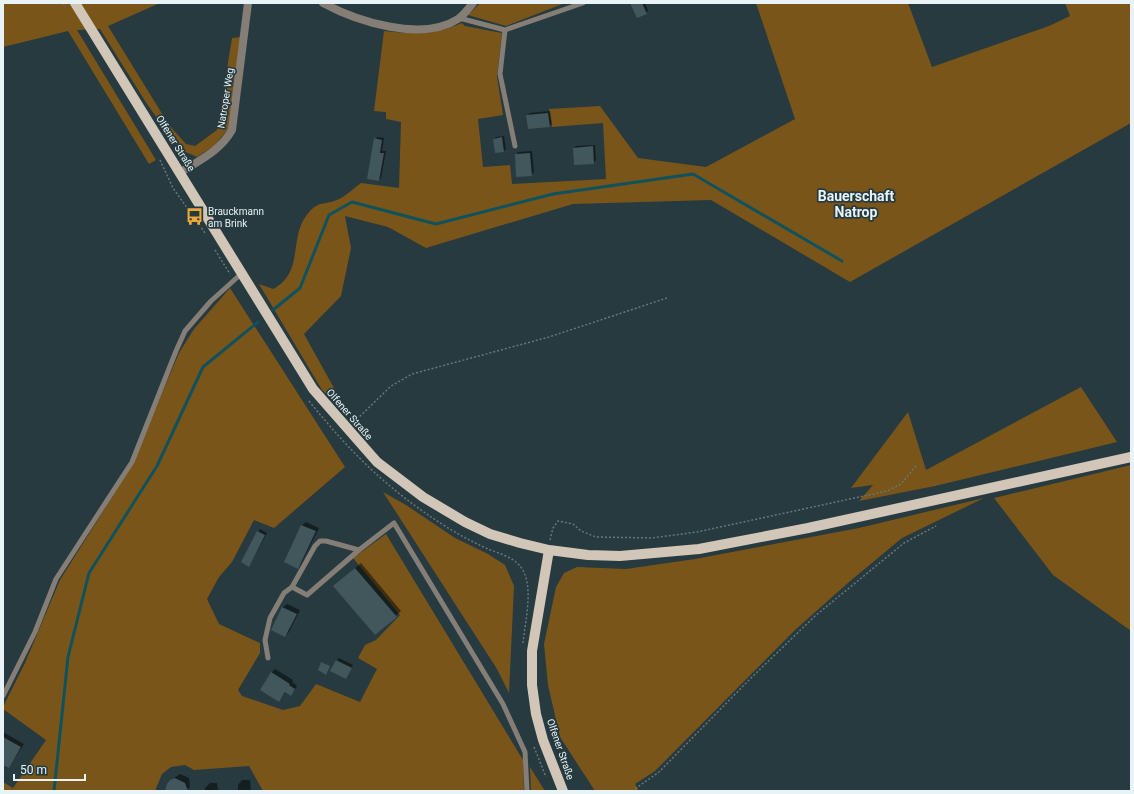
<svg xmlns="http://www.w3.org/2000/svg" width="1134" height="794" font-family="Roboto,sans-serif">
<rect width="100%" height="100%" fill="#263a3f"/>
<!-- green -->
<path fill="#79551a" d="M3 3H160L108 26 169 125 186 144 195 146 217 130 232 38 241 37 229 128 214 146 197 157 179 149 147 104 100 29 77 30 156 160 149 164 68 31 3 47Z
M480 3H565L506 26 468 15Z
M756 3H908L932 67 1049 26 1070 16 1065 3H1131V123L850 282 711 200 573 204 426 248 388 227 345 216 351 248 341 296 304 334 349 415 322 390 259 284 273 289C304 273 289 239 306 216 319 198 325 207 341 198 347 195 354 188 361 183L399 188 401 122 386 119V112L374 111 384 31C413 34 434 35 462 23L465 26 502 33 497 76 503 115 478 119 483 167 510 165 512 184 606 179 603 123 552 127 549 109 600 106 638 158 706 167 795 119Z
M230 288 345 467 274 528 254 520 232 562 219 577 207 599 219 624 260 643V653L238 690 242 696 283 710 300 706 316 684 360 702 377 669 358 658 365 645 376 640 400 615 353 558 386 534 523 760 524 791H263L249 766 194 770 185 765 171 767 162 774 155 791H3V782L13 788 46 740 3 709V707L25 663 60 580 131 467 179 353 194 329Z
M1081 387 1117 442 935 486 859 501 873 485 851 488 908 412 926 470Z
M1131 465V631L1053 575 994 498Z
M383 492 406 505 455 538 488 554 505 565 514 586 509 693 497 669Z
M984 498 902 538 849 582 795 630 655 771 635 784 639 791H595L560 737 548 685 544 644 556 587 564 573 577 567 626 569 695 559 859 528Z
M530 767 545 791H531Z"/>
<!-- shadow -->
<path fill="#0007" d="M631 3H645L648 11 646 13Z
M550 111 552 124 549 126 527 115 530 113Z
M504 136 506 149 504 151 494 139 496 137Z
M377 137 384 138 382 151H386L381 178 379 180 375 139Z
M595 145 596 160 593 163 574 148 576 146Z
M532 151 534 172 531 175 516 154 518 152Z
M306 522 319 528 301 564 297 568 285 562 302 525Z
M260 529 267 533 249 566 242 562Z
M361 563 401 611 375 634 340 581Z
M287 604 300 610 289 632 285 636 273 630 283 607Z
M339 658 353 665 346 678 336 661Z
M275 669 293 680 292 682 297 686 291 695 286 692 279 701 272 672Z
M3 732 24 744 9 767 3 764Z
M180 774 189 778 190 787 186 791H168L171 780Z
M242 780H250L251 791H238V785Z
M210 783H217L218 791H205V788Z"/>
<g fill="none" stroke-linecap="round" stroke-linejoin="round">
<!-- stream -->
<path stroke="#0f525e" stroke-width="3" d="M273 310 300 288 329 215 352 202 436 224 553 194 693 174 842 261
M54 791 68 657 89 573 157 466 203 367 258 322"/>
</g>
<!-- building -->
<path fill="#42575c" d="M630 3H642L647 14 637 18Z
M548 113 550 127 528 129 526 115Z
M502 137 504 152 495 153 493 139Z
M374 138 382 140 380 153H384L379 181 367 179Z
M593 146 594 164 574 165 573 148Z
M530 153 532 176 516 177 515 154Z
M301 525 316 531 298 569 284 562Z
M257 531 265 535 249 567 241 562Z
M355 568 397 617 375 635 333 586Z
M282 607 297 614 285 637 271 630Z
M336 660 352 668 346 679 330 671Z
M321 662 330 666 326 675 318 670Z
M271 672 290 684 289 685 295 689 291 696 285 692 279 702 260 690Z
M3 737 21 747 9 768 3 765Z
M175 778 185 783 188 791H165L167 784 170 780Z"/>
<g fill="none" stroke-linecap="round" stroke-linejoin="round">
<!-- path -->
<path stroke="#66787c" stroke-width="1.5" stroke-dasharray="2 2" stroke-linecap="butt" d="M63 3 65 7
M160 160 173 188 205 233
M215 250 230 274
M309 401C351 453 388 490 445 526 459 535 473 542 488 549 498 553 513 557 520 566 535 584 525 621 523 643
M354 422 391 386 412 374 549 337 667 298
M550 540 553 528 558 521 573 524 581 531 596 537 652 538 697 532 887 491 901 484 917 465
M534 747 546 777
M632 791 659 772 749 680 815 616 904 543 936 526"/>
<!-- lane -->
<path stroke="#847e77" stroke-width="5" d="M459 18 505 30 583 3
M505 30 500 74 515 146
M292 587 307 595 359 550 394 523 503 704 525 752 527 791
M268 658 265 640 270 618 284 593 292 587 315 546 320 541H326L359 550
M3 696 35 632 56 579 132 462 176 351 185 331 211 301 241 274"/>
<!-- street -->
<path stroke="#847e77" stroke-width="8" d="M323 3C358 22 422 42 458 19 464 15 469 8 473 3
M181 172C200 160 220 151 232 130L248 3"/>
<!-- primary -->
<path stroke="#d1c6b7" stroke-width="10" d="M75 3 313 389 377 462 423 497 465 522 490 534 520 543 549 550 588 555 620 556 699 549 808 528 1131 457
M549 550 532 651V685L536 714 543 740 563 791"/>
</g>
<!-- icons -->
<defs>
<symbol id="bus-bare" viewBox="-9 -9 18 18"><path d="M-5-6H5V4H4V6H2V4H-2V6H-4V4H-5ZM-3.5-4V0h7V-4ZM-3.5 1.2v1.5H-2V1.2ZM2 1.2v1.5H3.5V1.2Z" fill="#eda83b" stroke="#263a3f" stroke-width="2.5" paint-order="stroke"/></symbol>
</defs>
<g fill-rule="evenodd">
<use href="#bus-bare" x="182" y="204" width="25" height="25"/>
</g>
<g text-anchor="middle" stroke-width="3.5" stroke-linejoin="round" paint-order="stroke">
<!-- street labels -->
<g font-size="10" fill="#e7f3f6" stroke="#263a3f">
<text transform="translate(225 98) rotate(-81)" y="4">Natroper Weg</text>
<text transform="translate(176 143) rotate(58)" y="4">Olfener Straße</text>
<text transform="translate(350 414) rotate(49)" y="4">Olfener Straße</text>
<text transform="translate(561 749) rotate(71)" y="4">Olfener Straße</text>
</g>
<!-- poi labels -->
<g font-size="10" fill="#e7f3f6" stroke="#263a3f" text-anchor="start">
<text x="208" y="215">Brauckmann<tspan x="208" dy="12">am Brink</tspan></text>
</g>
<!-- district labels -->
<g font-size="14" font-weight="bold" fill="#e7f3f6" stroke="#263a3f">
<text x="856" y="201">Bauerschaft<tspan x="856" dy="16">Natrop</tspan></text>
</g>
</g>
<!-- border -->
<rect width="1134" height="794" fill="none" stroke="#e7f3f6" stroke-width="8"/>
<!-- scale -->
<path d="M14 774v6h71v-6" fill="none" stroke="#e7f3f6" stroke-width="2"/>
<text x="20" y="774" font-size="12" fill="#e7f3f6" stroke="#263a3f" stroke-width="3" paint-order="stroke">50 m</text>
</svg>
